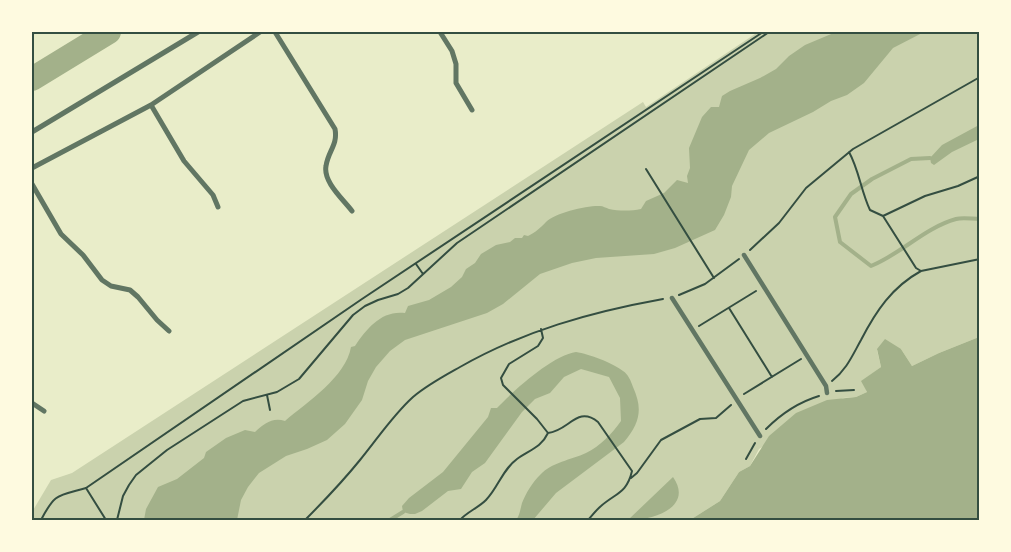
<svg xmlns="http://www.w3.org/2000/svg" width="1011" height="552" font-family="'DejaVu Sans',sans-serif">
<rect width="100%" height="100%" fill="#e9edc9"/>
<!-- green -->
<path fill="#cad2ad" d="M758 32H979V337L939 353 912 366 901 349 877 350 881 367 862 381 867 392 856 397 843 398 759 449 750 466 739 472 720 501 690 520H32V512L51 480 72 473 643 102 646 107Z"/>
<!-- water -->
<path fill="#a3b18a" d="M836 32H924L893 48 864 83 847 95 831 101 813 112 769 133 749 150 732 186 731 197 724 215 715 230 675 248 654 254 596 258 572 263 540 274 503 304 487 313 405 340 390 351 376 367 368 381 362 400 345 424 327 440 307 449 286 456 259 473 248 487 241 500 237 520H144L146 509 158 487 177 479 204 458 206 452 226 438 245 430 255 432C264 424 272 417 285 421 307 402 346 377 351 347L355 346C367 328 382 310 405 313L408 306 429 300 451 287 462 277 466 269 475 263 481 254 496 245 510 242 515 238H522L524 235 528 236C536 232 540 228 546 222 554 213 589 205 600 206 603 206 606 208 609 209 619 211 631 211 641 209L646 201 664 193 677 180 688 183 687 176 690 168 689 148 702 117 711 107H719L722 96 730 91 760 78 776 69 789 56 805 45Z
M979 125V139L952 152 934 165 931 163 930 158 942 145Z
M979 337V520H690L720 501 739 472 750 466 769 436 796 413 827 400 856 397 867 392 861 381 881 367 877 349 885 339 901 349 912 366 939 353Z
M576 352C589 354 613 363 623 371 628 374 631 381 633 387 643 409 640 423 624 442L556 493 533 520H516C520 515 520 510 522 503 526 493 532 483 540 475 552 462 571 460 586 453 600 446 612 434 621 421L620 398 609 377 581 369 564 377 550 393 535 399 522 412 485 463 472 472 461 489 448 491 422 511 415 514H410L403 512 402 506 409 498 443 472 488 417 491 408H497C513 391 553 355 576 352Z
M673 477C694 507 653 521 628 520Z"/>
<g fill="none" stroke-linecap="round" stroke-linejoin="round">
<!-- stream -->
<path stroke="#a3b18a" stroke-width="4" d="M930 158 911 159 872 179 851 194 835 217 840 242 871 266C901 254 924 228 956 219 963 217 972 219 980 219
M390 520 403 512"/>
<!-- river -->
<path stroke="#a3b18a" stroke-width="24" d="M32 79 109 32"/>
<!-- path -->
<path stroke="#344e41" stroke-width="2" d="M32 34 36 32
M849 152C859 170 861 191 870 210L883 216 916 268 921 271 980 259
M646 169 714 278
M883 216 925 196 958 186 980 176
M750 250 779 223 806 188 853 149 980 77
M416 264 423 274
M679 295 705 284 739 259
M729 308 772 377
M699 326 756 291
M832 381C847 369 852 356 861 340 876 311 892 287 921 271
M836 391 854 390
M744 394 801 359
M267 395 270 410
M766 429C781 414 799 402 819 396
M548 433C569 431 577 405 598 422L632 471C627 493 616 493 601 506 596 510 592 516 588 520
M746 459 755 443
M631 478 637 473 661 440 700 419 716 418 731 405
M86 488 106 520
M41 520C55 493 57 496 86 488L362 299 763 32
M117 520 123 496 129 485 136 475 167 450 243 401 277 392 299 379 353 315 365 306 378 300 398 294 408 288 457 243 769 32
M305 520C324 501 343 481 360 460 378 438 393 415 413 397 427 385 444 376 460 367 523 331 591 312 663 299
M460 520C467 512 478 508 486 500 498 488 502 470 517 459 529 450 541 448 548 433L537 419 503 385 501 378 509 364 538 346 543 338 541 329"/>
<!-- pedestrian -->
<path stroke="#617663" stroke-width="4.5" d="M744 255 826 386 827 393
M672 298 760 436"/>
<!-- minor -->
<path stroke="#617663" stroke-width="5" d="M275 32 335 129C338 145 328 151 326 166 323 182 343 199 352 211
M440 32 452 51 456 64V83L472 110
M151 105 184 161 213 195 218 207
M32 132 198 32
M32 168 151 105 260 32
M32 184 61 234 83 255 102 280 111 286 130 290 138 297 157 320 169 331
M32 403 44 411"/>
</g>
<!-- border -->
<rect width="1011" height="552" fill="none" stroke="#fefae0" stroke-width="66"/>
<rect x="33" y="33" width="945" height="486" fill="none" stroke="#344e41" stroke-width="2"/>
</svg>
